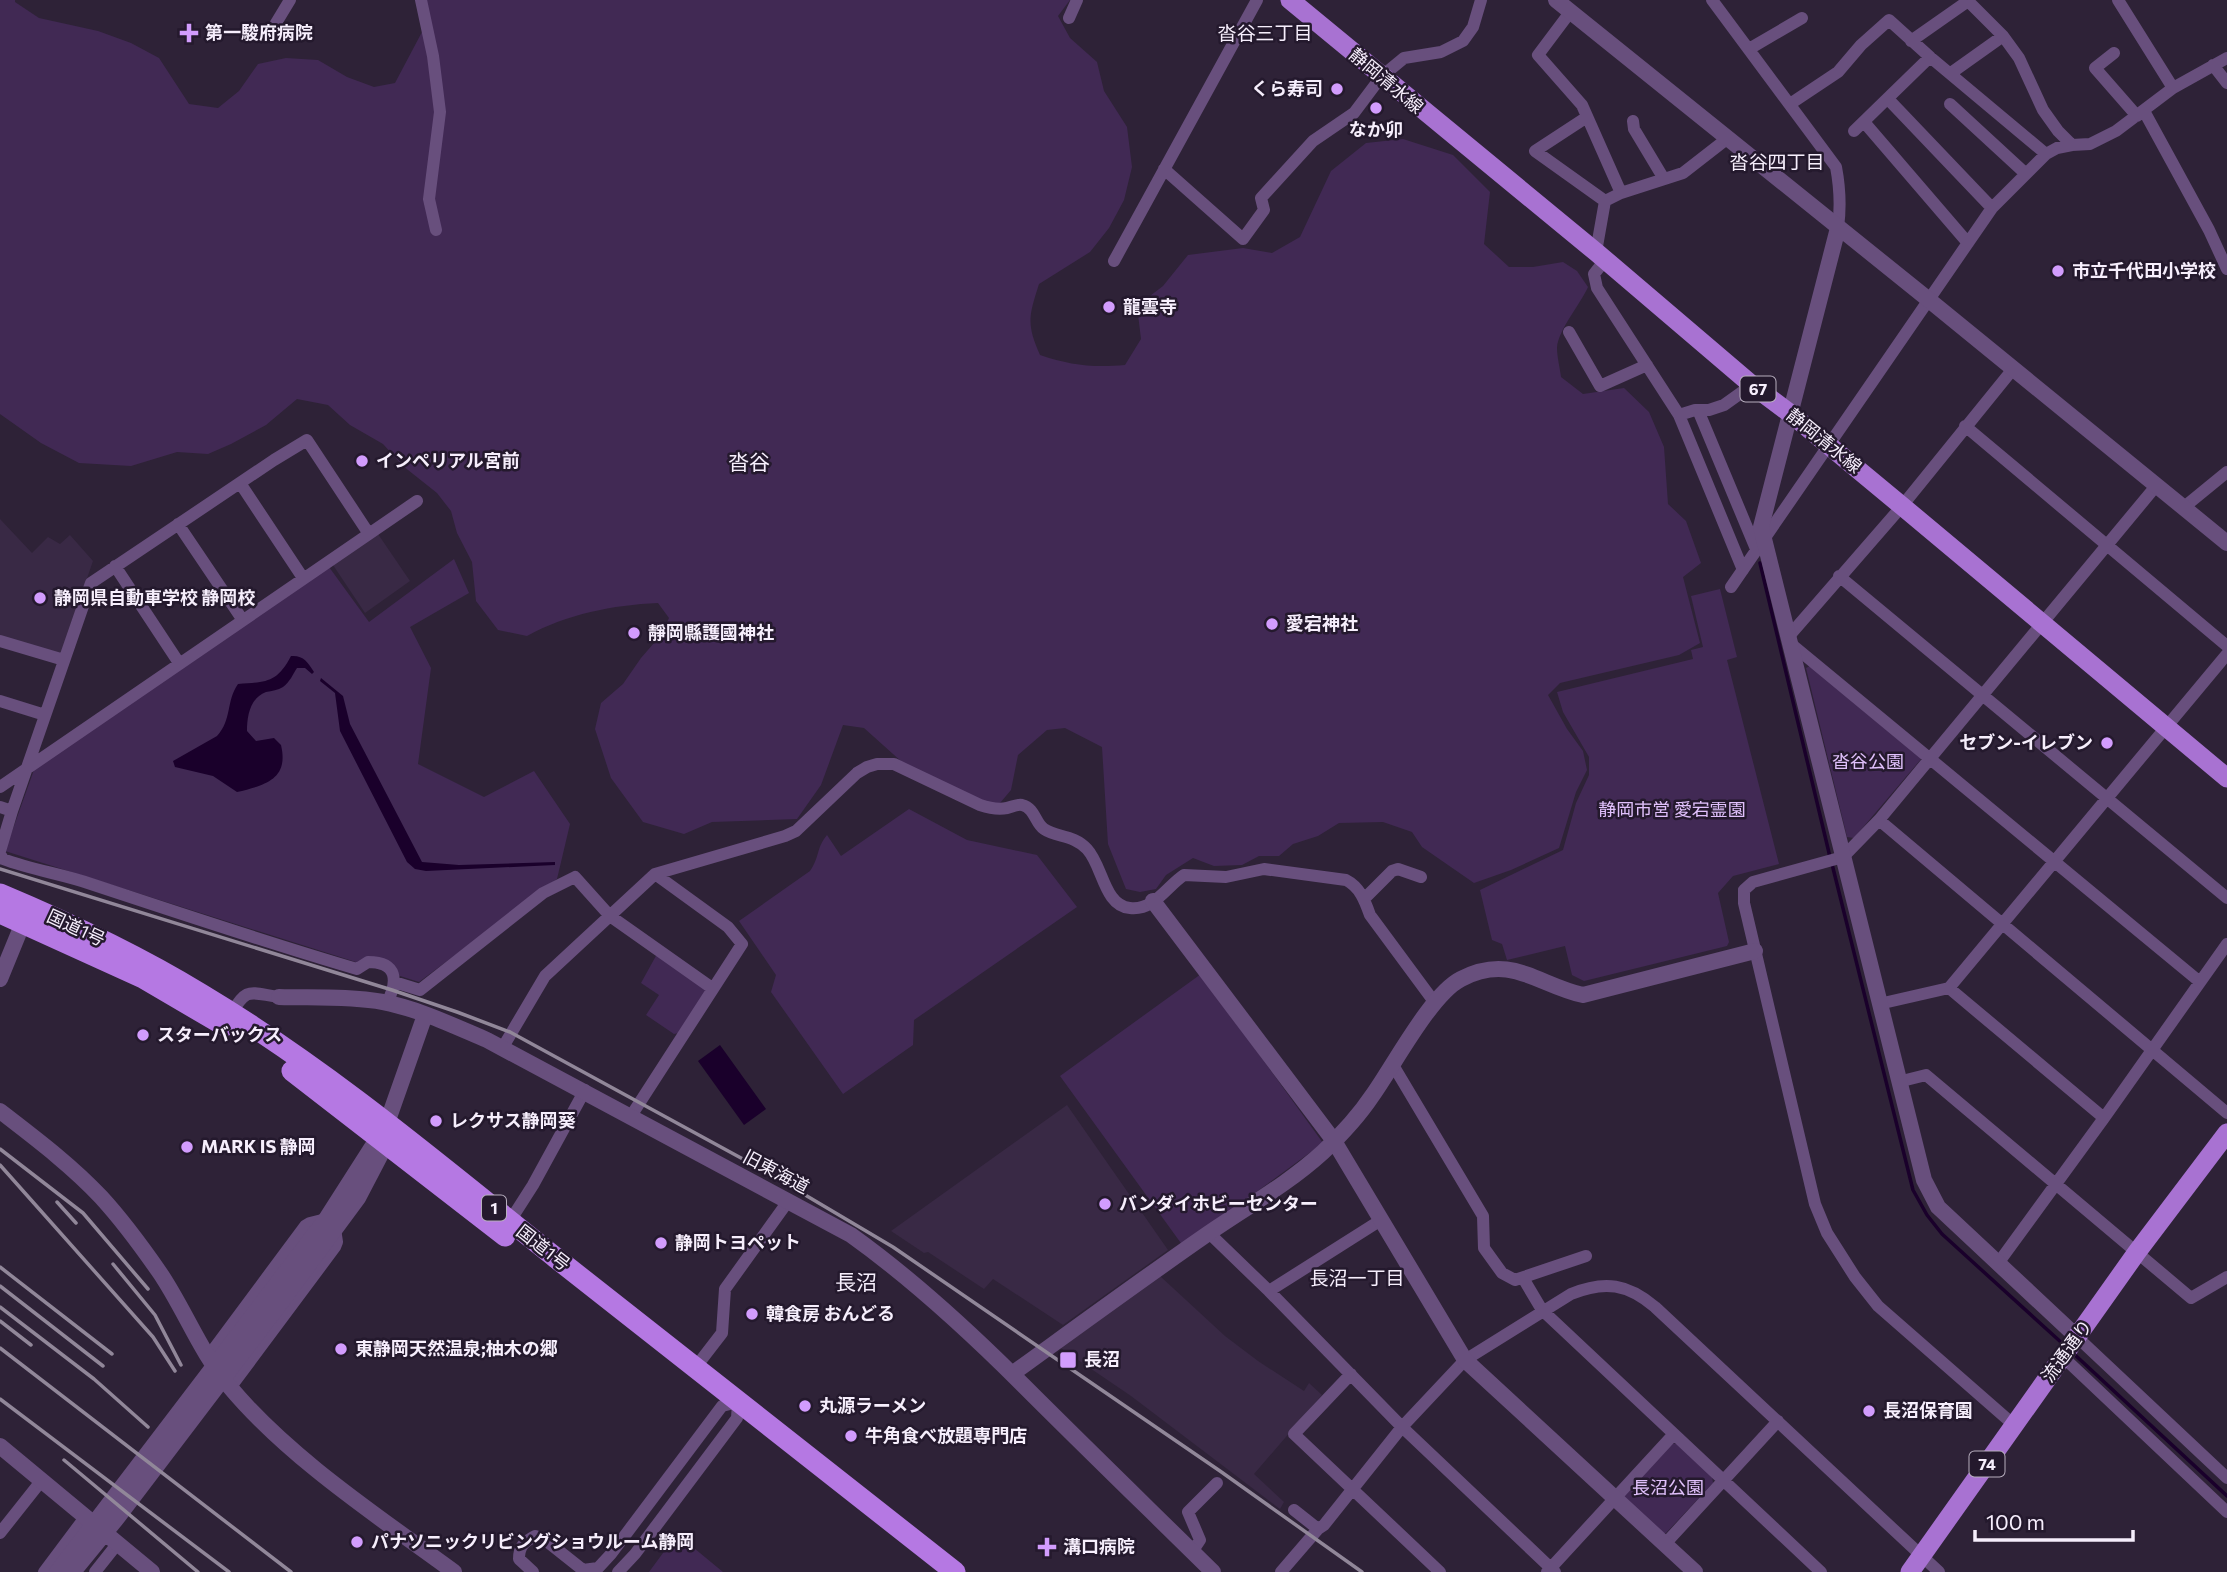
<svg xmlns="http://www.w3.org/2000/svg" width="2227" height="1572" font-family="Commissioner,'Noto Sans JP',sans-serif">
<rect width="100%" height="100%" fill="#2e2237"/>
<!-- built -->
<path fill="#392945" d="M0 519 32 553 48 537 60 544 70 535 93 561 61 654 0 636Z
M378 534 410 581 365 613 333 565Z
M1067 1105 1168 1250 1063 1325 993 1279 984 1289 928 1252 924 1253 891 1231Z
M1160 1276 1225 1336 1258 1361 1304 1391 1309 1383 1322 1395 1254 1474 1284 1502 1280 1509 1131 1396 1059 1347Z"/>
<!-- green -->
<path fill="#412954" d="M0 0H15V2L39 18 98 31 131 43 159 58 189 104 218 108 239 91 258 64 286 58 318 60 347 77 374 87 395 83 422 32 425 0H1070L1058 16 1070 38 1097 62 1104 91 1127 127 1132 167 1124 200 1109 228 1090 252 1039 284C1029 316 1026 323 1040 355 1070 365 1092 368 1125 365L1141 339 1137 306 1163 286 1188 255 1243 248 1272 253 1300 237 1331 171 1366 143 1403 139 1453 155 1490 192 1484 244 1509 267H1533L1563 262 1577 271 1588 287C1580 305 1558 330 1557 348 1557 357 1560 368 1561 377L1583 394 1624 388 1649 412 1664 447 1668 504 1686 521 1701 563 1683 577 1700 643 1679 655 1560 683 1548 695 1567 729 1583 751 1587 770 1576 792 1559 848 1511 870 1474 883 1422 847 1412 832 1383 822 1339 823 1318 836 1293 844 1279 856H1259L1242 865 1214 866 1193 858 1166 875 1156 889 1140 892 1126 889 1108 844 1102 747 1065 728 1047 730 1018 755 1011 790 995 809 912 771 864 728 843 725 821 785 797 819 712 822 684 834 643 822 611 778 595 729 601 703 623 684 641 658 661 635 669 618 658 603C613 605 567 614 527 636L498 630 476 601 472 562 457 533 451 511 437 493 403 466 383 444 350 425 328 405 297 399 266 425 231 444 208 454 177 452 131 466 79 463 41 443 0 414Z
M454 559 469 593 410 627 431 668 418 764 484 797 534 771 570 824 557 879 419 982 5 851 35 767 329 567 369 622Z
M1720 589 1737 657 1727 660 1779 864 1733 876 1718 893 1729 942 1727 946 1584 981 1572 975 1565 946 1507 960 1502 944 1492 940 1480 890 1563 850 1576 803 1589 775V757L1563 712 1557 692 1693 659 1691 650 1703 647 1691 596Z
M1810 666 1922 758 1854 838 1847 837 1806 668Z
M909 809 967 840 1037 855 1077 907 914 1020 913 1045 843 1094 771 992 776 975 739 921 810 871C820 857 816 848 827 835L841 856Z
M657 954 705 987V992L679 1033 674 1034 646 1015 659 995 641 983Z
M1201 974 1323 1143 1183 1246 1060 1076Z
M1671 1443 1677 1444 1712 1476 1713 1483 1666 1533H1661L1625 1500 1624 1494Z
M677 1534 723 1572H649Z"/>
<!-- water -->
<path fill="#1a002b" d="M291 656C303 655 308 662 314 672L312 674 305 668H297C293 674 290 682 283 687 278 690 272 691 266 692 250 698 247 716 247 731L256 741 274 738 281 745C289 779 266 785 237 792L213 776 175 767 173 761 217 736C232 720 226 701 238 684 266 682 277 683 291 656Z
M321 678 343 696 350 724 422 862 459 865 555 862V865L426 871 415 869 407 862 340 731 335 693 320 681Z
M720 1045 766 1109 744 1125 698 1061Z"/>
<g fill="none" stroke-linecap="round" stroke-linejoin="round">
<!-- stream -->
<path stroke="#1a002b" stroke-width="3.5" d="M1760 563 1830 857
M1832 864 1913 1190 1927 1215 1942 1234 2063 1344
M2074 1354 2227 1496"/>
<!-- minor -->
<path stroke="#684f7d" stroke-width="12" d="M421 0 433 56 440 112 429 199 436 230
M1712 0 1836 167C1840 188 1841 206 1838 228
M1967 0 2003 36 2019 58 2043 110 2058 131 2072 145
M2118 0 2173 88
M1571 11 1538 55 1582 105 1621 193
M1069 18 1077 0
M273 28 290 0
M1911 41 1968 1
M1749 49 1802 18
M2114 53 2095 68 2137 116
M2213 65 2227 83
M1951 73 2003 36
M1888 99 1992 208
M1790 104 1838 72 1861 45 1889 20 1930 57 2046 154
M1950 104 2026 174
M2144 111 2209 230 2227 269
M1587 117 1535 151 1605 201
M1633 121 1634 129 1664 179
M1864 122 1968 243
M1854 131 1930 57
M1164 169 1243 239 1264 210 1261 198 1313 141 1354 113 1381 77 1404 58 1441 52 1463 41 1473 27 1481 0
M1596 252 1605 201 1621 193 1683 173 1728 138
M1605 260 1594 274 1597 288 1679 415 1743 570
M1114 261 1257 0
M1569 332 1600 386 1647 365
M1698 410 1756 549
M1679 415 1695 410H1709L1724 405 1752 385
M1965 426 2227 646
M240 483 303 578
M2183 508 2227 472
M178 524 242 619
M115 566 179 663
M1839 576 2227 898
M1731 587 1992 208 2046 154 2057 148 2072 145 2090 144 2116 131 2173 88 2227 58
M1789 636 1902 506 2013 369
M0 641 64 660
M1790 643 2200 982
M0 701 45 715
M0 787 417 501
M0 807 12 811 91 583 274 460 307 440 369 534
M1879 820 2227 1113
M0 851 12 811
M0 854 3 859C32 870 62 874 91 884 179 913 268 943 357 969L368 962C398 962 398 981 387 1003
M1364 899 1392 871 1398 869 1421 877
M394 982 420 990 543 893 575 877 610 916 712 988
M1949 988 2104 1118
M1879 1004 1949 988 2227 654
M231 1014C247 986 250 993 279 997
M503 1047 545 976 655 874 785 836 796 831 857 773 867 767 877 764H894L980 805C989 808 997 810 1007 808 1012 807 1017 804 1022 805 1035 808 1035 823 1044 829 1057 838 1073 834 1087 849 1103 866 1104 906 1130 908 1154 911 1167 886 1184 875L1226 877 1264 869 1346 880C1360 887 1365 901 1370 915L1435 1003
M1393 1065 1483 1216 1484 1248 1502 1273 1515 1280 1586 1256
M1898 1082 1926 1075 2191 1298 2227 1277
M631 1116 742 944 728 927 655 874
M510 1221 533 1185 585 1090
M1209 1233 1269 1291 1402 1427 1555 1572
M1999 1262 2104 1118 2227 944
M1523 1278 1542 1310 1821 1572
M1269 1291 1381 1220
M2077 1337 2227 1478
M2063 1357 2227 1512
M207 1358 305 1226 310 1223 326 1219
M695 1368 722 1333 725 1289 789 1200
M1351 1374 1294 1434 1440 1572
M230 1388 335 1247 337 1242 335 1229
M2014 1425 1878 1306 1855 1277 1827 1233 1815 1204 1744 903V890L1753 882 1843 857 1879 820 2156 486
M1294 1510 1318 1529 1324 1525 1402 1427 1465 1360 1571 1294C1605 1280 1628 1284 1655 1307L1939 1572
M0 1533 42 1480
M1665 1544 1778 1421
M1192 1552 1200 1540 1188 1512 1217 1483
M44 1572 86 1516
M95 1572 118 1543
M533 1572 519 1559C519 1546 524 1542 535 1536L544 1539 583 1570 598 1568 611 1554 722 1406 738 1402 737 1418 635 1554 618 1572
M1281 1572 1318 1529
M1547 1572 1673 1435"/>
<!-- tertiary -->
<path stroke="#684f7d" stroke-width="16" d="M1556 0 1929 300 2227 543
M1838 228 1761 527 1924 1180 1938 1207 2077 1337
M1153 901 1334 1141 1465 1360 1695 1572
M0 979 27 913
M279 997C313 998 349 996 383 1002 419 1009 454 1026 487 1040L851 1235C914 1280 969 1331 1023 1385 1086 1448 1150 1510 1213 1572
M0 1111C35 1138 71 1165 101 1197 123 1221 142 1247 160 1273 185 1310 200 1352 229 1386 289 1458 379 1517 454 1572
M1012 1374C1077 1327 1141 1280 1206 1235 1245 1208 1288 1184 1323 1152 1341 1135 1358 1117 1372 1096 1393 1067 1431 994 1461 979 1511 953 1538 985 1583 995L1755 951
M0 1446 152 1572
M57 1572 326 1219 372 1147 381 1140
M73 1572 118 1517 276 1309 358 1198 381 1154V1140L425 1015"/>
<!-- primary -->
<path stroke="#a872d2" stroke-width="19" d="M1290 0 1596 252 1752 385 1791 414 1902 506 2227 778
M1910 1572 2137 1252 2227 1133"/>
<!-- trunk -->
<path stroke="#b578e3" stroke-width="21" d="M0 894C69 923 137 955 201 994 328 1070 441 1166 556 1258 689 1363 822 1468 955 1572
M0 913 143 978 225 1026
M292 1071 505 1236"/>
<!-- rail -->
<path stroke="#918799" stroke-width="3.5" d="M0 869 392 990 457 1012 510 1032 763 1170 893 1247 1220 1471 1362 1572
M0 1149 83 1213 148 1289
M0 1165 153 1337 175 1371
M57 1202 76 1223
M113 1264 155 1315 181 1365
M0 1267 112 1354
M0 1286 103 1366
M0 1307 94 1379 148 1427
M0 1321 31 1345
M0 1348 291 1572
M0 1399 229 1572
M64 1460 198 1572"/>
</g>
<!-- markers -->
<g fill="#d29cfd" stroke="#24192d" stroke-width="2.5">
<path d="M185.5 22.5h7v7h7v7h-7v7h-7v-7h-7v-7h7z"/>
<circle cx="1337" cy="89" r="7"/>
<circle cx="1376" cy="108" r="7"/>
<circle cx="2058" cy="271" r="7"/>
<circle cx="1109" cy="307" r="7"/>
<circle cx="362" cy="461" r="7"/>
<circle cx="40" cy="598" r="7"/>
<circle cx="1272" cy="624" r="7"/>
<circle cx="634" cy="633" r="7"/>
<circle cx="2107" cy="743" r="7"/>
<circle cx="143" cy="1035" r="7"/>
<circle cx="436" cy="1121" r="7"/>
<circle cx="187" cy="1147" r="7"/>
<circle cx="1105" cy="1204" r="7"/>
<circle cx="661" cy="1243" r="7"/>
<circle cx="752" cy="1314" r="7"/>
<circle cx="341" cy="1349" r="7"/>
<rect x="1059" y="1351" width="18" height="18" rx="3.5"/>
<circle cx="805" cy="1406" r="7"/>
<circle cx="1869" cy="1411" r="7"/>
<circle cx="851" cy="1436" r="7"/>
<circle cx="357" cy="1542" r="7"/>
<path d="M1043.5 1536.5h7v7h7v7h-7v7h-7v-7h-7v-7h7z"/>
</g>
<g text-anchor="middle" stroke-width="5" stroke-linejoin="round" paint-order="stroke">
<!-- shield labels -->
<g fill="#24192d" stroke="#b7aebe" stroke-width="2">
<rect x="1740.5" y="376.5" width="35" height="25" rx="5"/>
<rect x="482" y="1195.5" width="24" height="25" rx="5"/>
<rect x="1969.5" y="1451.5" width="35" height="25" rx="5"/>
</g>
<g font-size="16" font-weight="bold" fill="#f6eefc">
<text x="1758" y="395">67</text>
<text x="494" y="1214">1</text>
<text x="1987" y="1470">74</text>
</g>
<!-- poi labels -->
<g font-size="18" font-weight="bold" fill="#f6eefc" stroke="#24192d" text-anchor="start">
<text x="205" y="39">第一駿府病院</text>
<text x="1323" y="95" text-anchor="end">くら寿司</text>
<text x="1376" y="136" text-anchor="middle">なか卯</text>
<text x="2072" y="277">市立千代田小学校</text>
<text x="1123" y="313">龍雲寺</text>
<text x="376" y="467">インペリアル宮前</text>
<text x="54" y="604">静岡県自動車学校 静岡校</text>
<text x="1286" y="630">愛宕神社</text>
<text x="648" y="639">靜岡縣護國神社</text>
<text x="2093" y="749" text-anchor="end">セブン-イレブン</text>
<text x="157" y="1041">スターバックス</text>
<text x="450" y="1127">レクサス静岡葵</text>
<text x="201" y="1153">MARK IS 静岡</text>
<text x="1119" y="1210">バンダイホビーセンター</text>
<text x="675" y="1249">静岡トヨペット</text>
<text x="766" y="1320">韓食房 おんどる</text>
<text x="355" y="1355">東静岡天然温泉;柚木の郷</text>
<text x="1084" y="1366">長沼</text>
<text x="819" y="1412">丸源ラーメン</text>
<text x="1883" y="1417">長沼保育園</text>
<text x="865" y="1442">牛角食べ放題専門店</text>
<text x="371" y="1548">パナソニックリビングショウルーム静岡</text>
<text x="1063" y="1553">溝口病院</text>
</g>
<!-- street labels -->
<g font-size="18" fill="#f6eefc" stroke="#24192d">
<text transform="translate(1386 81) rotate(40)" y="6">静岡清水線</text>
<text transform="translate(1824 441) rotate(39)" y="6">静岡清水線</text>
<text transform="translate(76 928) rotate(25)" y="6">国道1号</text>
<text transform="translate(776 1172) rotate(28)" y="6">旧東海道</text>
<text transform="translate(543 1248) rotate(38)" y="6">国道1号</text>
<text transform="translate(2067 1351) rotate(-54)" y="6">流通通り</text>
</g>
<!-- park labels -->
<g font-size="18" fill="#e0c0fb" stroke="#24192d">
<text x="1868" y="768">沓谷公園</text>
<text x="1672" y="816">静岡市営 愛宕霊園</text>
<text x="1668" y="1494">長沼公園</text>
</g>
<!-- neighbourhood labels -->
<g font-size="19" fill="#f6eefc" stroke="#24192d">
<text x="1265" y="40">沓谷三丁目</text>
<text x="1777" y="169">沓谷四丁目</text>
<text x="1357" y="1285">長沼一丁目</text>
</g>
<!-- quarter labels -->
<g font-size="21" fill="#f6eefc" stroke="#24192d">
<text x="749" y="470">沓谷</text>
<text x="856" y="1290">長沼</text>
</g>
</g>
<!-- scale -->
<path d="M1975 1530v10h158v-10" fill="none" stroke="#f6eefc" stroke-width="3.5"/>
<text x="1986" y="1530" font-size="21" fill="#f6eefc" stroke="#24192d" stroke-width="5" paint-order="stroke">100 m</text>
</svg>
